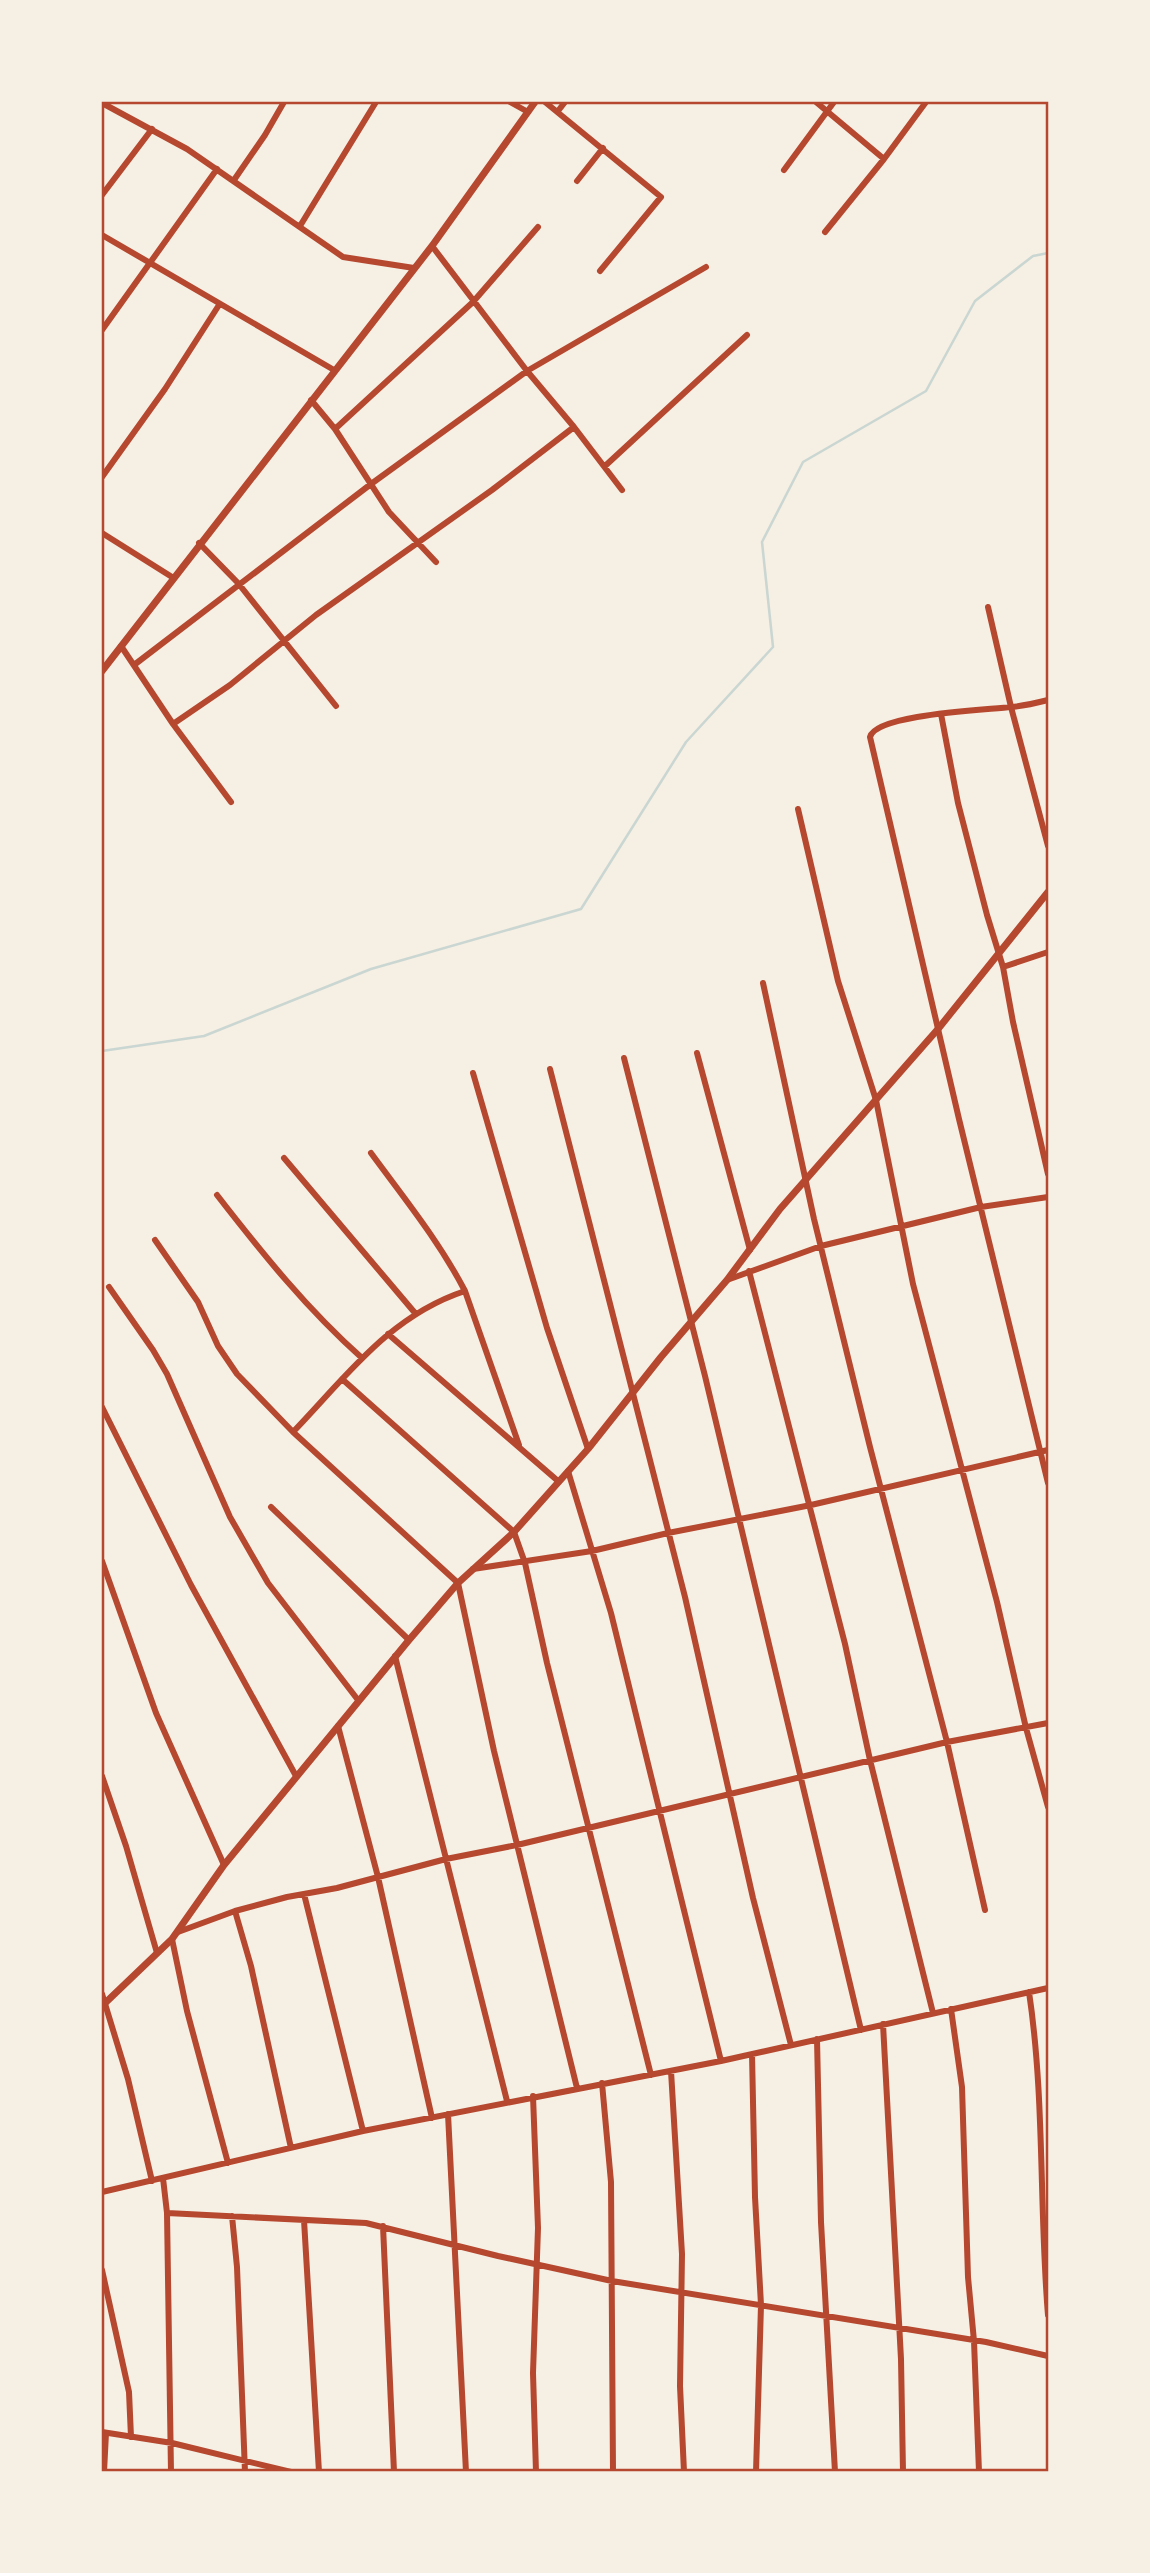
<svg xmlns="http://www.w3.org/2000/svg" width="1150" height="2573" font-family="Montserrat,sans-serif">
<rect width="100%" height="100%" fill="#f6efe4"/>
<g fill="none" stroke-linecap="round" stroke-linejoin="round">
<!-- stream -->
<path stroke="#c9d6d2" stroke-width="2.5" d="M102 1051 204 1036 371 969 581 909 686 742 773 647 762 542 803 462 926 391 975 301 1033 256 1048 253"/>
<!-- minor -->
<path stroke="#b5482f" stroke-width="6" d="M510 102 528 112
M545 102 661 197 600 271
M816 102 884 159
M102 103 187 149 343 257 414 268
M558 111 565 102
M784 170 834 102
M234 180 265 135 284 102
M577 181 603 148
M102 195 152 129
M300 226 376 102
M825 232 884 159 926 102
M102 235 334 370
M432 246 527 371 574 427 622 490
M102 330 217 169
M311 400 335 429 389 512 436 562
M335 429 473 302 538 227
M605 466 747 335
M102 477 165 389 219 305
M102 533 172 577
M199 543 238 583 336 706
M988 607 1011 707 1048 846
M121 646 173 724 231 802
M134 665 371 484 527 371 706 267
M1048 700C1036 703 1023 706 1011 707 987 710 876 714 870 737L959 1119 1048 1483
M941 714 958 803 987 915 1003 967 1013 1022 1048 1174
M173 724 230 685 316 615 492 490 574 427
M798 809 838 981 876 1100 913 1284 997 1602 1026 1728 1048 1807
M1003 967 1048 952
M763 983 814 1219 870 1447 947 1742 985 1910
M697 1053 750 1250
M624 1058 705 1376 861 2030
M550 1069 685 1597 753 1898 791 2045
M473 1073 547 1328 588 1449
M371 1153C404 1198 439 1241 465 1291L519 1445
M284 1158 415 1313
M217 1195C262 1253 307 1309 362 1358
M155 1240 198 1302 218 1346 237 1374 293 1432 458 1583 494 1751 577 2088
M749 1271 845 1644 870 1760 933 2013
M727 1280 821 1246 981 1207 1048 1197
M109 1287 153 1350 167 1374 230 1517 268 1583 358 1700
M388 1334 558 1481
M342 1379 514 1532 525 1563 547 1663 651 2075
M102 1407 191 1585 296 1776
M293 1432C346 1377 389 1316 465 1291
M568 1471 611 1613 721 2061
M271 1507 409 1640
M102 1561 156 1713 224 1865
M473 1569 592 1551 668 1533 811 1505 1048 1450
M395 1656 507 2101
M338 1726 378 1877 432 2118
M102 1776 126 1846 157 1953
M304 1894 363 2131
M235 1911 251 1966 291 2148
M178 1932 235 1911 287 1897 337 1888 446 1859 517 1845 947 1742 1048 1723
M172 1939 187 2011 228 2163
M1029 1992C1045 2099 1039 2207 1048 2315
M102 1994 128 2079 152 2181
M951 2009 962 2087 968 2277 974 2341 979 2472
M883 2024 901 2359 903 2472
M817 2039 821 2222 835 2472
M752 2054 755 2197 761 2305 756 2472
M671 2071 682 2254 680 2386 684 2472
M602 2083 611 2182 613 2472
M533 2096 538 2228 533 2373 536 2472
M448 2114 466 2472
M163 2178 167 2213 366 2223 498 2256 612 2281 986 2342 1048 2356
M102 2192 363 2131 721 2061 1048 1988
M167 2213 171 2472
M232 2216 237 2267 245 2472
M304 2220 319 2472
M383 2226 394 2472
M102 2270 129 2392 131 2437
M102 2432 172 2443 291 2472
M104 2472 106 2433"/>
<!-- tertiary -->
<path stroke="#b5482f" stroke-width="7" d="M102 671 432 246 535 102
M102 2006 172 1939 224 1865 409 1640 458 1583 514 1532 588 1449 661 1357 727 1280 780 1209 938 1029 1048 892"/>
</g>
<!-- border -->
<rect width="1150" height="2573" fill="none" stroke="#f6efe4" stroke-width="206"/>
<rect x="103" y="103" width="944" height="2367" fill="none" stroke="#b5482f" stroke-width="2.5"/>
</svg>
